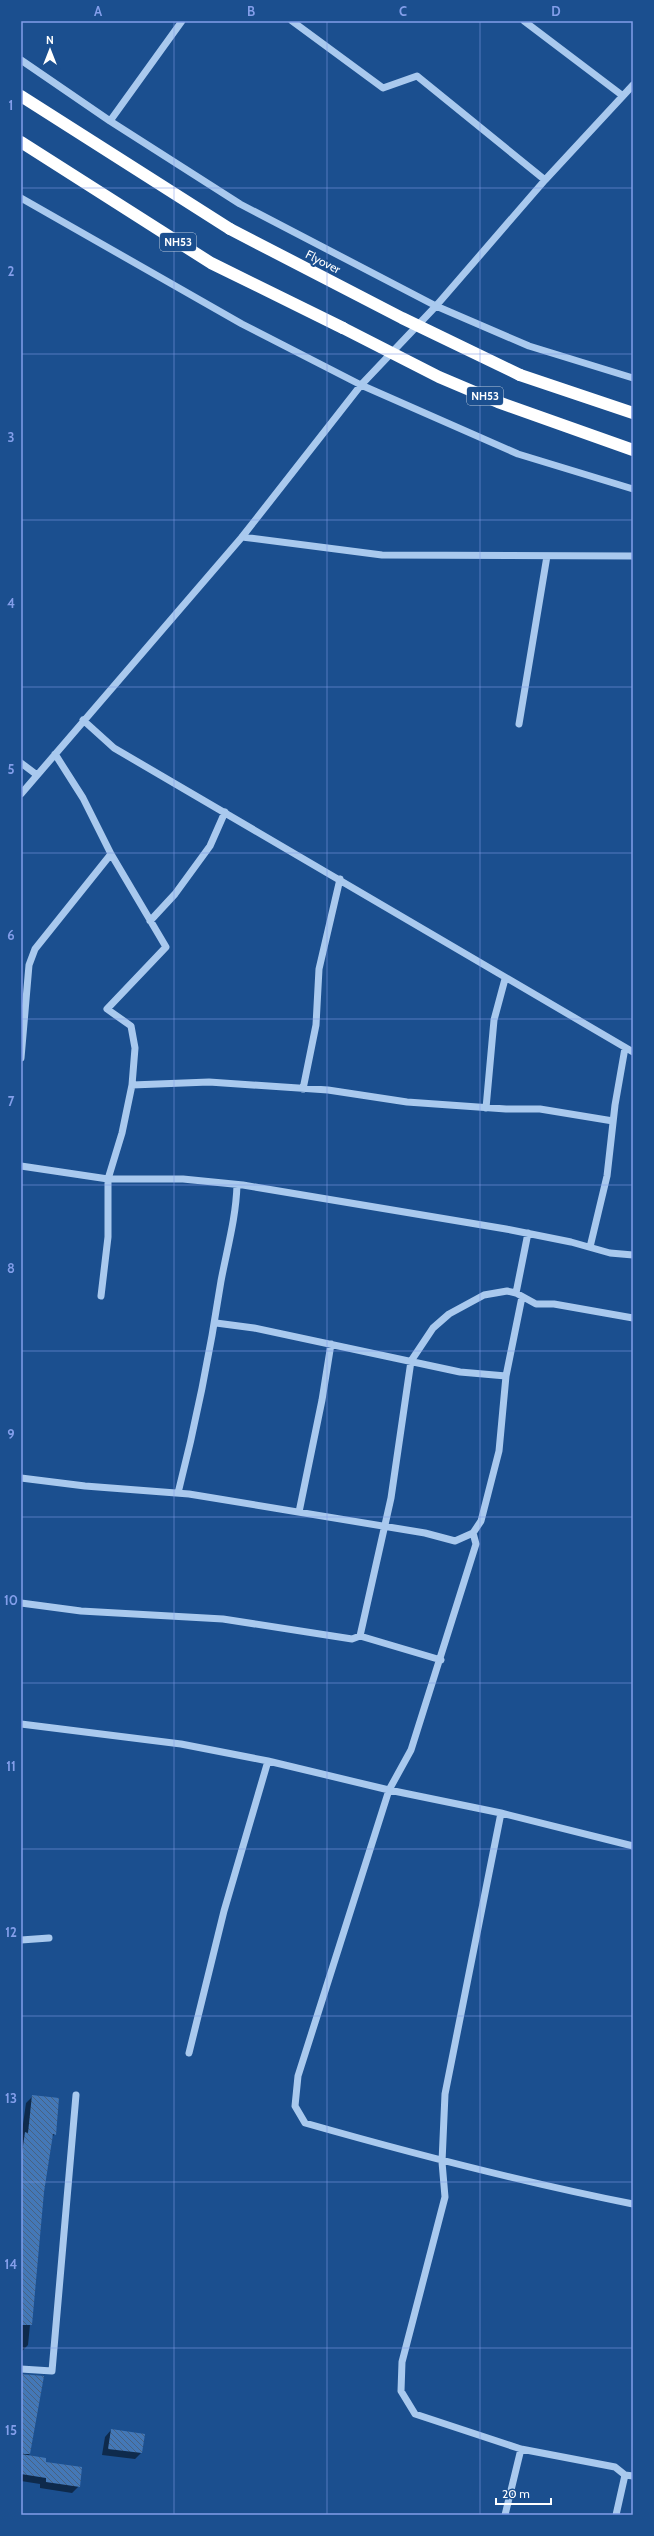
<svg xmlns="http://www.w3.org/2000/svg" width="654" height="2536" font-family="Cabin,sans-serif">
<defs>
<pattern id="building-back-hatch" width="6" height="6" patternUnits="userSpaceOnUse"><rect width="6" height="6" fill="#4478b7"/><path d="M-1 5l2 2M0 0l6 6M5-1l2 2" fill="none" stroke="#486282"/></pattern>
</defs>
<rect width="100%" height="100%" fill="#1b4f8f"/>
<!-- shadow -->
<path fill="#0007" d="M32 2097 55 2134 51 2138 43 2192 28 2345 21 2352V2138L26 2103Z
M21 2374 43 2377 29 2456 45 2463 79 2486 72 2493 40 2488V2484L21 2481Z
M111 2430 141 2453 135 2459 102 2455 105 2437Z"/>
<!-- building -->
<path fill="url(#building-back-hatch)" d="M32 2095 59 2098 56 2135 53 2134 44 2192 32 2325H21V2160L25 2132 28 2133Z
M21 2374 44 2376 30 2454H21Z
M111 2429 145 2434 142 2453 108 2449Z
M21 2454 46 2458V2462L82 2467 80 2487 46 2482V2478L21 2474Z"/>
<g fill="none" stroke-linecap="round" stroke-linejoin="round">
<!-- minor -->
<path stroke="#a9c9ee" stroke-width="7" d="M292 21 383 88 417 76 545 180
M524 21 623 96
M21 60 110 121 240 204 436 306 529 346 633 378
M110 121 182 21
M21 198 242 324 361 385 518 454 633 489
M242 537 382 555 633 556
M83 720 114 748 633 1052
M519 724 547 556
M55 754 83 798 111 854 166 947 107 1009 131 1026 135 1048 132 1085 122 1133 108 1179V1237L101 1296
M21 763 37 775
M21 794 242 537 361 385 436 306 545 180 633 85
M150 921 175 894 210 846 225 812
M21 1058 29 965 35 949 111 854
M132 1085 209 1082 328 1090 407 1102 506 1109H540L613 1121
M303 1089 316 1025 319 969 340 879
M486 1108 494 1020 505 979
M21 1166 108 1179H183L243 1185 506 1229 571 1242 610 1253 633 1255
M590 1247 607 1176 615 1105 625 1048
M516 1293 528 1233
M216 1323 254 1328 460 1372 506 1376
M21 1478 85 1486 189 1494 425 1533 455 1541 473 1533 481 1521 499 1451 506 1376 522 1297
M178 1493C196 1423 210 1353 221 1281 227 1249 236 1218 237 1185
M299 1512 322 1400 331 1344
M473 1533 476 1544 411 1750 389 1790 298 2076 295 2106 305 2123C414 2154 522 2182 633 2204
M21 1603 81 1611 223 1619 352 1639 360 1636 441 1660
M360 1636 391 1498 411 1361 433 1328 449 1314 484 1295 507 1291 516 1293 536 1304H554L633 1318
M21 1724 181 1744 268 1761 389 1790 501 1813 633 1846
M501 1813 445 2094 442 2162 445 2197 402 2362 401 2391 415 2414 521 2449 615 2467 625 2475 633 2476
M21 1940 49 1938
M189 2053 224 1911 268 1761
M21 2369 52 2371 76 2095
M505 2515 521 2449
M616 2515 625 2475"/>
<!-- highway -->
<path stroke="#fff" stroke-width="12" d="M21 96 230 229
M21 142 211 263 343 328
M520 375 633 413"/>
<!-- highway-bridge -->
<path stroke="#fff" stroke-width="12" d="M230 229 402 318 520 375
M343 328 439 377 498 402 633 450"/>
</g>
<!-- grid -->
<path fill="none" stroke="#839eea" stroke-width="1" stroke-opacity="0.55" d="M174 21V2515M327 21V2515M480 21V2515M21 188H633M21 354H633M21 520H633M21 687H633M21 853H633M21 1019H633M21 1185H633M21 1351H633M21 1517H633M21 1683H633M21 1849H633M21 2016H633M21 2182H633M21 2348H633"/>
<g text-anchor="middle" stroke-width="4" stroke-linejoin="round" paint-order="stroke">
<!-- shield labels -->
<g fill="#1b4f8f" stroke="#bbcadd" stroke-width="1">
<rect x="160" y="233" width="36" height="18" rx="3"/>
<rect x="467" y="387" width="36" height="18" rx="3"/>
</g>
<g font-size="11" font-weight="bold" fill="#fff">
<text x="178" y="246">NH53</text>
<text x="485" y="400">NH53</text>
</g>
<!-- street labels -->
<g font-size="12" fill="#fff" stroke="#1b4f8f">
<text transform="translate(323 262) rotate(27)" y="4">Flyover</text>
</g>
</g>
<!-- border -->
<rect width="654" height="2536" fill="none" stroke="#1b4f8f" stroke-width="44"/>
<!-- north arrow -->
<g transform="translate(50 50)" stroke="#1b4f8f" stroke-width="3" paint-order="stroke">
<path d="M0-3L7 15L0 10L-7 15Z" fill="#ffffff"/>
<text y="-6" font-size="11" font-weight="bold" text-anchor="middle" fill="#ffffff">N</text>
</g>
<!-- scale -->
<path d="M496 2498v6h55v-6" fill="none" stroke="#ffffff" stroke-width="2"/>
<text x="502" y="2498" font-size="12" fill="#ffffff" stroke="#1b4f8f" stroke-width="3" paint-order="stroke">20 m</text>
<rect x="22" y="22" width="610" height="2492" fill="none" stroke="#839eea" stroke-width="1.5"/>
<g font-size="13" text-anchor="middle" font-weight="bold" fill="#839eea">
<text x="98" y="16">A</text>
<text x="251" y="16">B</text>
<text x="403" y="16">C</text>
<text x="556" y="16">D</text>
<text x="11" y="110">1</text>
<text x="11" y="276">2</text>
<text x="11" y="442">3</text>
<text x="11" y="608">4</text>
<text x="11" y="774">5</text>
<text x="11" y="940">6</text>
<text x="11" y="1106">7</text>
<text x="11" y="1273">8</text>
<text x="11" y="1439">9</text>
<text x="11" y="1605">10</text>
<text x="11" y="1771">11</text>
<text x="11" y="1937">12</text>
<text x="11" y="2103">13</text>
<text x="11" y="2269">14</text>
<text x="11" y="2435">15</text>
</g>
</svg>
